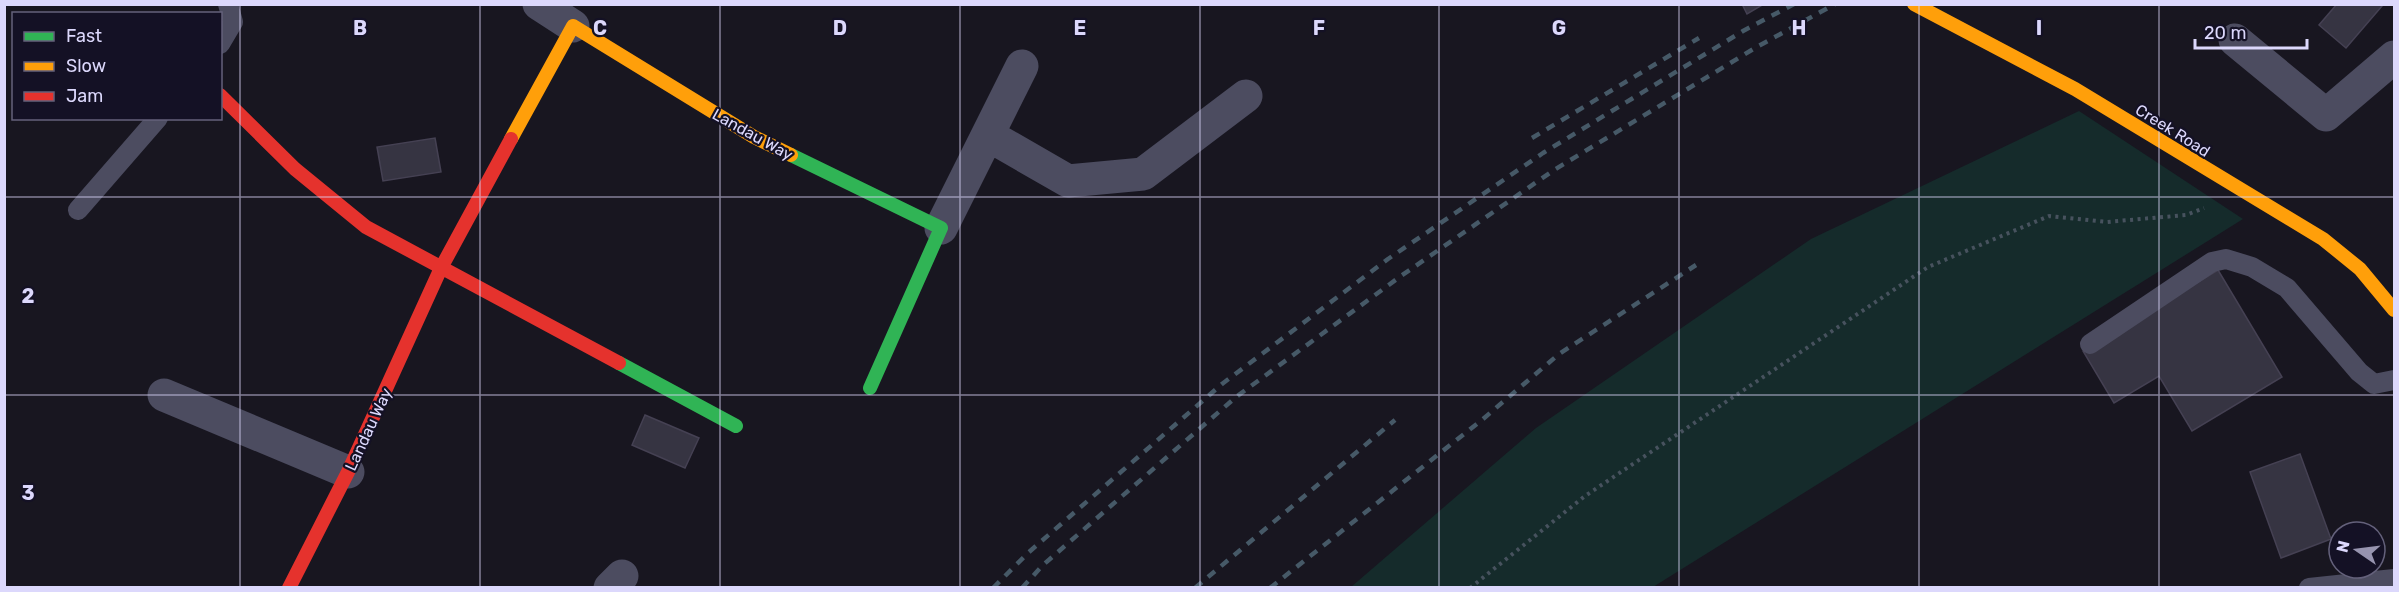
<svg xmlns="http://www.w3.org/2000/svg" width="2399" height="592" font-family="Rubik,sans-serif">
<rect width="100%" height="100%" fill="#181620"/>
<!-- green -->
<path fill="#152b2b" d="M2079 111 2243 219 1653 587H1351L1536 428 1811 239Z"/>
<!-- building -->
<path fill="#363442" stroke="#454153" stroke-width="1.5" d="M1742 4H1764L1747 14Z
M2337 4H2380L2382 6 2346 48 2319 25Z
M435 138 441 172 383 181 377 147Z
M2218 270 2282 377 2192 431 2159 376 2114 403 2083 351Z
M645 415 699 438 685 468 632 445Z
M2300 454 2331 539 2281 558 2250 472Z"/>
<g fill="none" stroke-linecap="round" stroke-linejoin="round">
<!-- path -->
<path stroke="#47525e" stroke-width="4" stroke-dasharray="3 4.5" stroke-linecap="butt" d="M1470 588 1585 496 1928 267 2049 216 2107 222 2186 215 2204 208"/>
<!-- lane -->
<path stroke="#4c4c60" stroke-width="20" d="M220 44 233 22 228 4
M78 210 158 118
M2090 344 2212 262 2226 259 2252 267 2287 288 2359 372 2374 384 2394 380
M2309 588 2394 579"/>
<!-- street -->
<path stroke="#4c4c60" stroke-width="33" d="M539 4 573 26
M2235 40 2326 115 2394 57
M988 135 1068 181 1143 174 1246 96
M941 228 1022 66
M164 395 348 472
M610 588 622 576"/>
<!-- fast -->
<path stroke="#30b455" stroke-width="14" d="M791 155 941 228 870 388
M619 363 736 426"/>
<!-- slow -->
<path stroke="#ff9f0a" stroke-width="14" d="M1914 4 2075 89 2323 239 2360 269 2394 310
M511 139 573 26 754 137 791 155"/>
<!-- jam -->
<path stroke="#e5322d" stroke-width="14" d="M220 95 295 169 366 227 619 363
M289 588 348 472 441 268 511 139"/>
<!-- rail -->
<path stroke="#465967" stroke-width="4.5" stroke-dasharray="9 8" stroke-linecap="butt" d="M1532 138 1699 38
M993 588 1029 552 1222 384 1388 259 1543 153 1743 31 1794 4
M1022 588 1043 565 1236 397 1401 276 1554 170 1755 48 1835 4
M1195 588 1395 420
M1270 588 1483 419 1559 354 1696 265"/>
</g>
<!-- grid -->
<path fill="none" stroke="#dcd8fc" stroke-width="1.5" stroke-opacity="0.55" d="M240 4V588M480 4V588M720 4V588M960 4V588M1200 4V588M1439 4V588M1679 4V588M1919 4V588M2159 4V588M4 197H2394M4 395H2394"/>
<g text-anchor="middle" stroke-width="4.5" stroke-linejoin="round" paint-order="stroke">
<!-- street labels -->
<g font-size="16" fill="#dcd8fc" stroke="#141125">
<text transform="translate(2173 130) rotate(32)" y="6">Creek Road</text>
<text transform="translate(753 134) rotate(29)" y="6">Landau Way</text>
<text transform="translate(368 429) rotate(-65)" y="6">Landau Way</text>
</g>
</g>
<g font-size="20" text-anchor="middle" font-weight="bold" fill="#dcd8fc" stroke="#141125" stroke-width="4.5" stroke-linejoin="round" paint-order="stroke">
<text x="360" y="35">B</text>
<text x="600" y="35">C</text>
<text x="840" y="35">D</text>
<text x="1080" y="35">E</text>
<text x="1319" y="35">F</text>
<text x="1559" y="35">G</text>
<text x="1799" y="35">H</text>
<text x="2039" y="35">I</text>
<text x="28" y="303">2</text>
<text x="28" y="500">3</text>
</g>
<!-- border -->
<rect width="2399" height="592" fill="none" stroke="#dcd8fc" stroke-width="12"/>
<!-- legend -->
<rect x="12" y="12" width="210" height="108" fill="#141125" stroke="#64617b" stroke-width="1.5"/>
<rect x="24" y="32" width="30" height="9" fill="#30b455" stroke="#64617b" stroke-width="1.5"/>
<text x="66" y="42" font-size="18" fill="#dcd8fc">Fast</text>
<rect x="24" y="62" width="30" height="9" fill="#ff9f0a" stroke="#64617b" stroke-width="1.5"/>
<text x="66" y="72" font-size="18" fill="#dcd8fc">Slow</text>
<rect x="24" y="92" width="30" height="9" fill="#e5322d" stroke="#64617b" stroke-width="1.5"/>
<text x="66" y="102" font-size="18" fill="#dcd8fc">Jam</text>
<!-- north arrow -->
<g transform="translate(2357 550) rotate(284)"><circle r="28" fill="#141125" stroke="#64617b" stroke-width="1.5"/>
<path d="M0-4.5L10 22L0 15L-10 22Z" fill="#9794af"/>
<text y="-9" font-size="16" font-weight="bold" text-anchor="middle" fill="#dcd8fc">N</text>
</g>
<!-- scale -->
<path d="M2195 39v9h112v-9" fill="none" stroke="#dcd8fc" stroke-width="3"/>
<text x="2204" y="39" font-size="18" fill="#dcd8fc" stroke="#141125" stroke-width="4.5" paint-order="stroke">20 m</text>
</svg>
